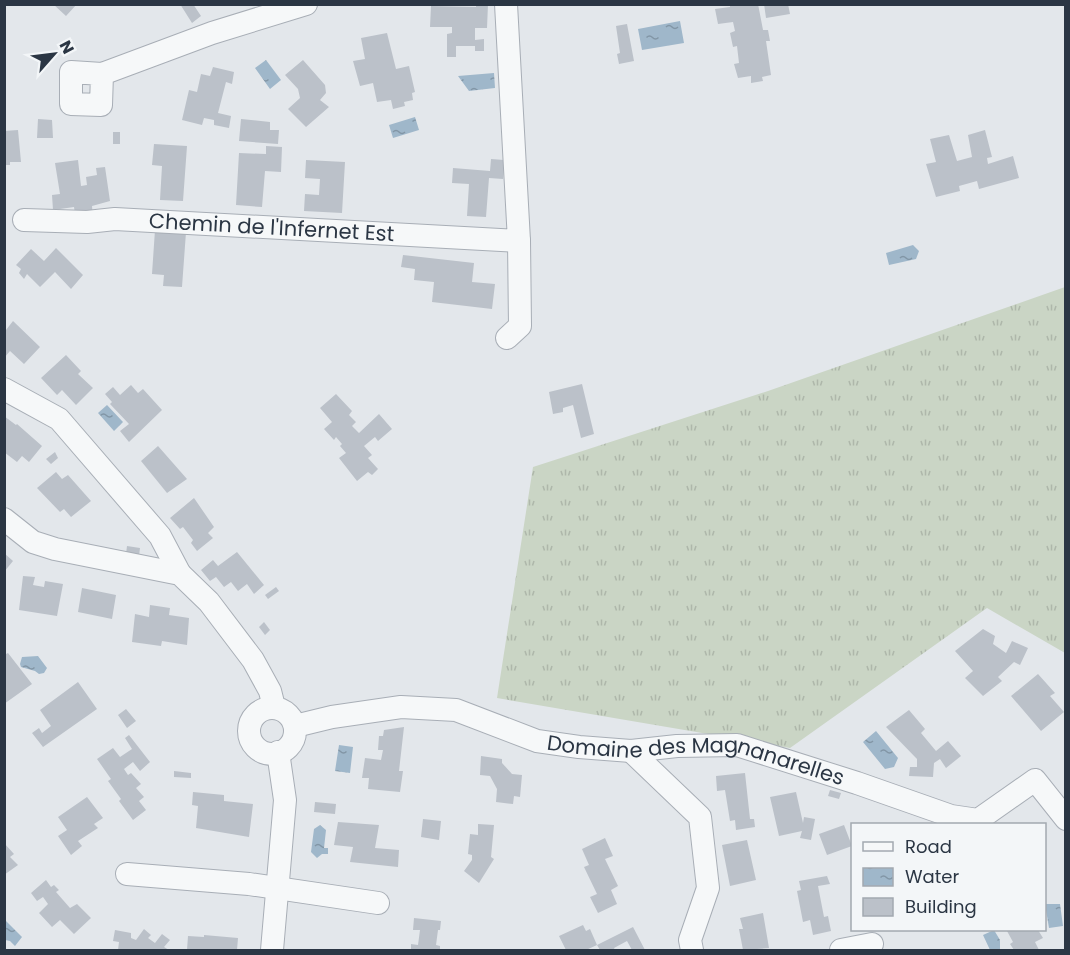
<svg xmlns="http://www.w3.org/2000/svg" width="1070" height="955" font-family="Poppins,sans-serif">
<defs>
<pattern id="grass-tufts" width="24" height="20" patternUnits="userSpaceOnUse" patternTransform="scale(1.5)"><rect width="24" height="20" fill="#cad5c5"/><path d="M3 7l-1-3M5 7V3M7 7l1-3M15 17l-1-3M17 17v-4M19 17l1-3" fill="none" stroke="#aeb7aa"/></pattern>
<pattern id="water-ripples" width="26" height="14" patternUnits="userSpaceOnUse" patternTransform="scale(1.5)"><rect width="26" height="14" fill="#9fb7ca"/><path d="M2 4q2-2 4 0t4 0M15 11q2-2 4 0t4 0" fill="none" stroke="#8296a6"/></pattern>
</defs>
<rect width="100%" height="100%" fill="#e3e7eb"/>
<!-- grass -->
<path fill="url(#grass-tufts)" d="M1065 287V653L987 608 790 748 497 698 533 467 768 391Z"/>
<!-- water -->
<path fill="url(#water-ripples)" d="M680 21 684 43 642 50 638 29Z
M266 60 281 80 270 89 255 68Z
M494 73 495 88 469 91 458 76Z
M415 117 419 130 393 138 389 125Z
M913 245 919 251 916 259 889 265 886 253Z
M107 405 123 422 114 431 98 413Z
M38 656 47 668 44 673 39 674 35 671 21 667 20 664 22 657Z
M876 731 898 758 894 767 885 769 863 742Z
M339 745 353 747 350 773 335 771Z
M320 825 326 830 324 848H328V854H322L317 858 311 852 314 829Z
M1045 904H1060L1063 926 1049 928Z
M6 921 22 937 15 946 10 941 5 940Z
M994 930 1000 940V950H990L983 935Z"/>
<!-- building -->
<path fill="#bbc1c9" d="M53 4H77L66 16Z
M180 4H193L201 16 192 23Z
M476 4H488L487 28H475V40L484 39V51H475V46H456V57H447V34L452 33V27H430L431 6 476 7Z
M730 4H758L763 30H768L770 41H766L771 75 762 77 763 81 751 83V76L738 78 734 64 739 63 737 46 733 47 730 33 735 31 733 22 718 24 715 9 730 7Z
M764 4H788L790 14 766 18Z
M627 24 634 61 619 64 617 54 620 53 616 26Z
M387 33 396 69 409 66 415 92 412 93 413 100 404 102 405 106 393 109 391 100 377 102 373 83 360 86 353 61 365 59 361 38Z
M303 60 325 85 326 93 320 100 329 107 306 127 288 109 300 98 298 89 285 75Z
M213 67 234 72 232 84 226 82 218 113 231 116 229 128 214 125V120L204 118 202 125 182 120 189 90 197 92 201 74 210 76Z
M38 119 52 120 53 138H37Z
M241 119 270 122V130H279L278 144 239 141Z
M18 130 21 162H10V165H4V131Z
M985 130 992 157 987 158 988 164 1013 156 1019 178 979 189 977 181 959 186 960 191 936 197 926 164 936 162 930 139 949 135 957 161 972 157 968 135Z
M113 132H120V144H113Z
M154 144 187 146 183 201 160 200 162 166 152 165Z
M266 146 282 147 281 172 265 171 262 207 236 205 239 153 266 154Z
M491 159 504 160 503 179 489 178 486 217 467 216 469 184 452 183 453 168 490 171Z
M78 160 81 186 87 185 86 177 97 175 96 168 105 167 110 201 92 206 93 219 76 221 74 207 53 210 52 195 60 194 55 163Z
M306 160 345 162 342 213 304 211 305 194 319 195 320 179 305 178Z
M155 230 186 232 182 287 163 286 164 275 152 274Z
M56 248 83 275 71 289 55 272 40 287 27 274 24 279 19 273 21 269 16 265 31 249 44 261Z
M403 255 474 263 472 282 495 284 492 309 432 302 434 282 414 280 415 269 401 267Z
M13 321 40 347 24 364 10 351 4 358V328L6 330Z
M66 355 81 371 78 374 93 388 76 405 62 390 57 395 41 378Z
M582 384 594 434 581 438 573 405 563 408V412L553 414 549 392Z
M131 385 138 393 143 389 162 410 129 442 120 431 129 424 110 404 112 402 105 394 113 387 120 395Z
M336 394 352 411 349 415 356 422 352 426 359 433 379 414 392 429 378 441 375 437 364 446 372 455 368 458 378 469 372 475 368 472 357 481 339 458 346 453 340 446 342 444 336 437 334 440 324 429 332 422 320 408Z
M4 416 16 425 17 424 42 446 29 462 22 456 17 462 4 452Z
M158 446 187 479 167 493 141 461Z
M55 452 58 458 51 464 46 459Z
M56 472 62 479 68 475 91 501 71 517 64 509 60 512 37 488Z
M194 498 214 527 208 533 213 538 197 551 191 543 193 540 183 527 180 529 170 518Z
M127 546 140 548 139 556 126 554Z
M237 552 264 585 254 594 247 584 238 591 231 582 224 587 216 577 210 581 201 570 213 560 218 566Z
M4 553 13 561 4 572Z
M23 576 35 577 33 585 44 587 45 581 63 584 57 616 19 610Z
M276 587 279 591 268 599 265 595Z
M82 588 116 595 112 619 78 612Z
M150 605 170 608 169 615 189 618 187 645 162 641 161 646 132 642 135 614 149 617Z
M264 622 270 630 265 635 259 627Z
M983 629 995 636 993 644 1006 653 1012 641 1028 648 1020 665 1014 662 998 677 1002 681 983 696 965 678 973 671 955 651Z
M8 653 32 684 4 704V655Z
M1038 674 1055 693 1050 696 1064 712 1041 731 1011 696Z
M78 682 97 709 43 747 32 733 39 728 42 733 51 726 40 710Z
M126 709 136 721 127 728 118 715Z
M909 710 925 729 921 733 936 751 948 741 961 756 946 768 940 759 934 763 933 777 909 776 910 767H917V759L886 727Z
M404 727 399 771H403L400 792 368 789 369 778H362L365 758 381 760 383 750H378L379 736H383L384 730Z
M129 735 150 762 140 771 133 762 124 769 128 775 131 773 141 784 136 788 144 797 139 801 146 810 133 820 119 801 121 799 108 781 111 779 97 759 113 748 120 757 132 749 125 738Z
M481 756 502 759V763L512 774 522 775 520 797 514 796 513 804 496 802 497 789 490 776 480 775Z
M174 771 191 773V778L174 777Z
M745 773 750 819H754L755 827 736 830 735 820 730 821 725 790 717 791 716 776Z
M830 790 841 793 839 799 828 796Z
M193 792 224 795V801L253 804 249 837 196 828 198 806 192 805Z
M796 792 803 823 804 817 815 819 811 840 800 838 802 831 779 836 770 797Z
M87 797 103 818 94 824 98 828 78 841 82 846 71 855 58 836 67 830 58 817Z
M315 802 336 804 335 814 314 812Z
M423 819 441 821 439 840 421 837Z
M338 822 379 825 375 848 399 850 398 867 350 862 353 847 334 845Z
M478 824 494 825 491 857 494 859 479 883 464 871 472 860V855L468 854 470 834 478 835Z
M844 825 852 846 827 855 819 834Z
M605 838 613 856 605 859 618 886 611 890 617 904 598 913 590 897 597 894 584 867 589 865 582 849Z
M747 840 756 880 730 886 722 845Z
M4 843 14 854 10 857 18 865 4 875Z
M827 876 830 884 818 886 824 917 828 916 831 931 813 935 810 920 803 922 797 891 801 890 799 881Z
M46 880 51 887 54 885 59 890 56 892 70 908 77 904 91 918 74 934 60 920 52 927 39 913 48 904 43 897 37 901 31 893Z
M763 913 769 948 743 950 739 929H743L740 918Z
M414 918 441 921 440 930H438L436 945 440 946V950H411V944L418 945 420 930H413Z
M583 925 586 931 590 929 597 945 586 950H566L559 936Z
M633 927 645 950H632L627 941 614 948 615 950H600L597 945Z
M144 929 151 935 148 938 155 943 162 934 170 940 164 947 169 950H118L119 942 113 941 115 930 131 933V938L136 940Z
M1010 930H1038L1043 938 1035 942 1039 950H1014L1010 944 1013 942 1007 931Z
M204 935 238 938 237 950H187L188 936 204 937Z"/>
<g fill="none" stroke-linecap="round" stroke-linejoin="round">
<defs>
<g id="street">
<path d="M102 74 101 105 71 104V72L102 74 212 33 306 4"/>
<path id="s1" d="M24 220 87 222 115 219 519 241 506 4"/>
<path d="M507 338 520 326 519 241"/>
<path d="M4 389 59 419 160 536 180 574"/>
<path d="M4 519 33 542 55 549 180 574 209 602 253 660 270 691 274 707"/>
<circle cx="272" cy="731" r="23"/>
<path id="s2" d="M295 726 332 717 401 707 456 710 537 741 579 747 631 751 677 746 737 745 857 783 951 816 978 820 1035 780 1066 819"/>
<path d="M631 751 700 817 708 888 690 940 692 950"/>
<path d="M127 874 249 884 378 903"/>
<path d="M272 950 285 800 278 752"/>
<path d="M841 950 872 944"/>
</g>
</defs>
<!-- street casing -->
<use href="#street" stroke="#a8aeb6" stroke-width="24"/>
<!-- street -->
<use href="#street" stroke="#f6f8f9" stroke-width="22"/>
</g>
<g text-anchor="middle" stroke-width="4.5" stroke-linejoin="round" paint-order="stroke">
<!-- street labels -->
<g font-size="21" fill="#2b3644" stroke="#f3f6f8">
<text dy="7" stroke="none"><textPath href="#s1" startOffset="248">Chemin de l'Infernet Est</textPath></text>
<text dy="7" stroke="none"><textPath href="#s2" startOffset="411">Domaine des Magnanarelles</textPath></text>
</g>
</g>
<!-- border -->
<rect width="1070" height="955" fill="none" stroke="#2b3644" stroke-width="12"/>
<!-- legend -->
<rect x="851" y="823" width="195" height="108" fill="#f3f6f8" stroke="#a3a9b0" stroke-width="1.5"/>
<rect x="863" y="842" width="30" height="9" fill="#f6f8f9" stroke="#a3a9b0" stroke-width="1.5"/>
<text x="905" y="853" font-size="18" fill="#2b3644">Road</text>
<rect x="863" y="868" width="30" height="18" fill="url(#water-ripples)" stroke="#a3a9b0" stroke-width="1.5"/>
<text x="905" y="883" font-size="18" fill="#2b3644">Water</text>
<rect x="863" y="898" width="30" height="18" fill="#bbc1c9" stroke="#a3a9b0" stroke-width="1.5"/>
<text x="905" y="913" font-size="18" fill="#2b3644">Building</text>
<!-- north arrow -->
<g transform="translate(54 54) rotate(62)" stroke="#f3f6f8" stroke-width="4.5" paint-order="stroke">
<path d="M0-4.5L10 22L0 15L-10 22Z" fill="#2b3644"/>
<text y="-9" font-size="16" font-weight="bold" text-anchor="middle" fill="#2b3644">N</text>
</g>
</svg>
